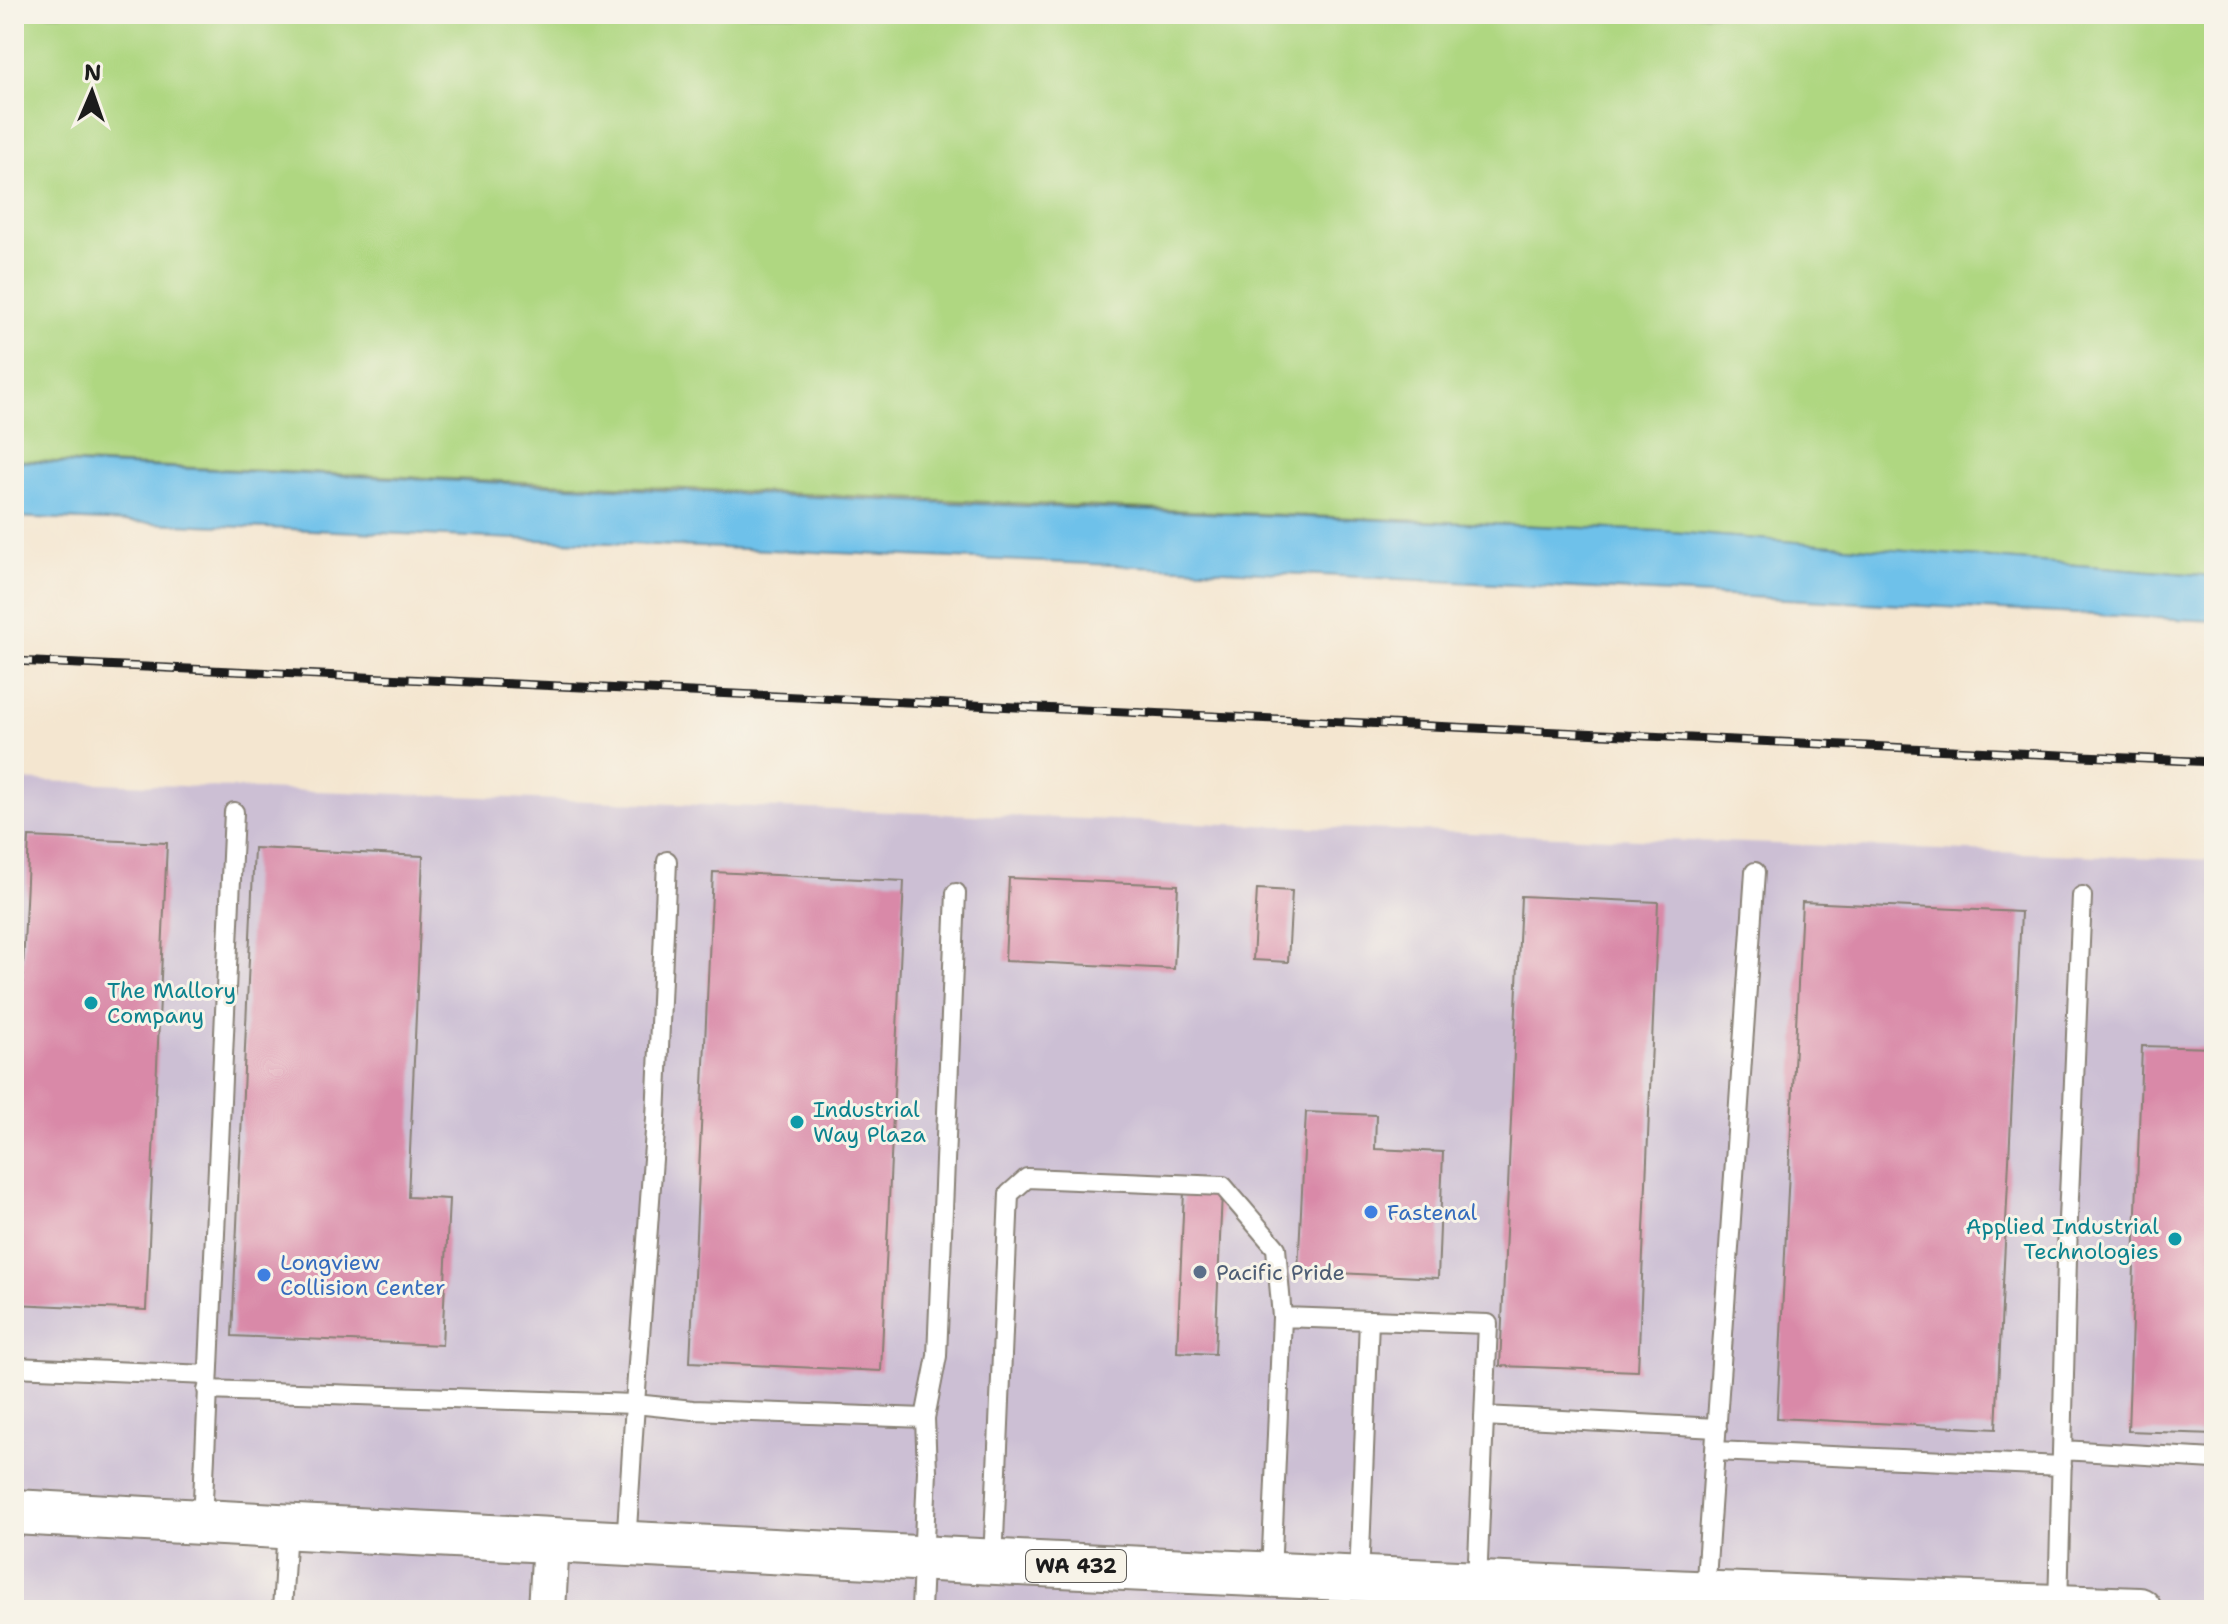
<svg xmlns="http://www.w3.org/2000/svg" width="2228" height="1624" font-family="'Shantell Sans',sans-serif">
<rect width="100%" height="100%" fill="#f7f3e8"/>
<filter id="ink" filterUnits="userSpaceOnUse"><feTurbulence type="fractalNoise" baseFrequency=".0125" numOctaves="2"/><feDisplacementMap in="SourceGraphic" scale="16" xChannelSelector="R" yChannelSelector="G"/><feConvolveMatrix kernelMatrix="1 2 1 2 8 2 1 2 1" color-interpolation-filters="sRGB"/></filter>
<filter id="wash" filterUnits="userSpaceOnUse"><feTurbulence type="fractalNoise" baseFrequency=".006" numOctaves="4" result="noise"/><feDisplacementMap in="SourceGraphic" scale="32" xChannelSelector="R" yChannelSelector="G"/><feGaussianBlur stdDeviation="1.8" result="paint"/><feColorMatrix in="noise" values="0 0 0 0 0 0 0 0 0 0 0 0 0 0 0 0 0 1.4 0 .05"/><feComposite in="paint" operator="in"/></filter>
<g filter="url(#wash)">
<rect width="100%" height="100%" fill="#f4e6d0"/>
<!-- industrial -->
<path fill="#ccbfd4" d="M14 780 2214 860V1610H14Z"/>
<!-- green -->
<path fill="#afd781" stroke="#667a4e" stroke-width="2" d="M14 14H2214V576L1660 531 14 460Z"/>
<!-- water -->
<path fill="#6ec1ea" stroke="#456e83" stroke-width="2" d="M14 461 927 502 1660 531 2214 576V621L1204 569 14 517Z"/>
<g id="blocks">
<!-- building -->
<path fill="#d989a8" d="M29 837 167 843 146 1310 14 1304V1163Z
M254 848 423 856 408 1197 449 1199 442 1345 232 1336Z
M713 872 904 881 881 1371 690 1362Z
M1009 878 1178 885 1174 969 1005 961Z
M1257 889 1292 891 1288 962 1253 960Z
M1521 896 1658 902 1638 1371 1500 1366Z
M1802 902 2021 912 1996 1429 1777 1418Z
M2142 1046 2214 1048V1434L2128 1431Z
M1306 1112 1376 1115 1375 1149 1443 1152 1438 1278 1298 1271Z
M1184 1191 1222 1192 1215 1354 1177 1352Z"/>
</g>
</g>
<g filter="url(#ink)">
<use href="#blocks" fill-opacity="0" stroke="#888176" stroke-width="2"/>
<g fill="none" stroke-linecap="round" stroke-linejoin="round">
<defs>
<path id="lane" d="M1282 1317 1488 1324 1477 1584
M14 1367 208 1375
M207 1390 635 1404 656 1118 667 861
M1484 1416 1717 1428
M925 1418 937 1356 956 893
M2062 1450 2214 1459
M1715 1451 2062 1466
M202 1522 234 812
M626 1545 635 1404 693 1410 925 1418 927 1471 921 1610
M993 1562 1009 1194 1027 1178 1223 1186 1276 1248 1282 1317 1271 1575
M1359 1579 1369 1320
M1705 1594 1755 872
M2058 1607 2068 1220 2082 896
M282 1610 287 1527"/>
<path id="street" d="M547 1610 551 1541"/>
<path id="highway" d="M14 1512C722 1550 1431 1585 2139 1610"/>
</defs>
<!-- lane casing -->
<use href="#lane" stroke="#888176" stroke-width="22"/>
<!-- street casing -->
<use href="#street" stroke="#888176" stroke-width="40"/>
<!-- highway casing -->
<use href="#highway" stroke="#888176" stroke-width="48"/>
<!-- lane -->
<use href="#lane" stroke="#fff" stroke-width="18"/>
<!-- street -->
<use href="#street" stroke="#fff" stroke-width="36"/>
<!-- highway -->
<use href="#highway" stroke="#fff" stroke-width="44"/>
<defs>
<path id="rail" d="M14 661 2214 762"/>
</defs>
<!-- rail casing -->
<use href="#rail" stroke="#1c1c1c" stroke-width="9"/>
<!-- rail -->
<use href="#rail" stroke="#f7f3e8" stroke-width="6" stroke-dasharray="18" stroke-linecap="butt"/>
</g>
</g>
<!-- markers -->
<g fill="#0f9aa8" stroke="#f7f3e8" stroke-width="3">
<circle cx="91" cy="1003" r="8"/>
<circle cx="797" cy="1122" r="8"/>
<circle cx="2175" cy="1239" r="8"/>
</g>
<g fill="#3f7fe0" stroke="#f7f3e8" stroke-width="3">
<circle cx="1371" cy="1212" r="8"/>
<circle cx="264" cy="1275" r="8"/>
</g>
<circle fill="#5c6f8a" stroke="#f7f3e8" stroke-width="3" cx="1200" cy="1272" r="8"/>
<g text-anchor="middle" stroke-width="6" stroke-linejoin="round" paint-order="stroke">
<!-- shield labels -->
<rect fill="#f7f3e8" stroke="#5e5c59" stroke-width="2" x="1026" y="1550" width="100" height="32" rx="6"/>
<g font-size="20" font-weight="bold" fill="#1c1c1c">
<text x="1076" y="1573">WA 432</text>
</g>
<!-- culture labels -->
<g font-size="22" fill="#0d838f" stroke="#f7f3e8" text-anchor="start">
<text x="107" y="998">The Mallory<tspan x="107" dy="25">Company</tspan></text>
<text x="813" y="1117">Industrial<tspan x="813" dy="25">Way Plaza</tspan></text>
<text x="2159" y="1234" text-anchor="end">Applied Industrial<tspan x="2159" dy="25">Technologies</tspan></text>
</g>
<!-- shop labels -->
<g font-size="22" fill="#366cbe" stroke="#f7f3e8" text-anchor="start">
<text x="1387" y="1220">Fastenal</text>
<text x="280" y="1270">Longview<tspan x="280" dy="25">Collision Center</tspan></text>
</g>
<!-- service labels -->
<g font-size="22" fill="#4e5e75" stroke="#f7f3e8" text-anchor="start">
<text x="1216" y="1280">Pacific Pride</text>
</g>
</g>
<!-- margin -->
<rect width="2228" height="1624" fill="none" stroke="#f7f3e8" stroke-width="48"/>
<!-- north arrow -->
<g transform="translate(92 92) rotate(2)" stroke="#f7f3e8" stroke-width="6" paint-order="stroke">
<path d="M0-6L14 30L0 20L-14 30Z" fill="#1c1c1c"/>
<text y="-12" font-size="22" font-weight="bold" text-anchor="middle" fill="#1c1c1c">N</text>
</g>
</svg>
